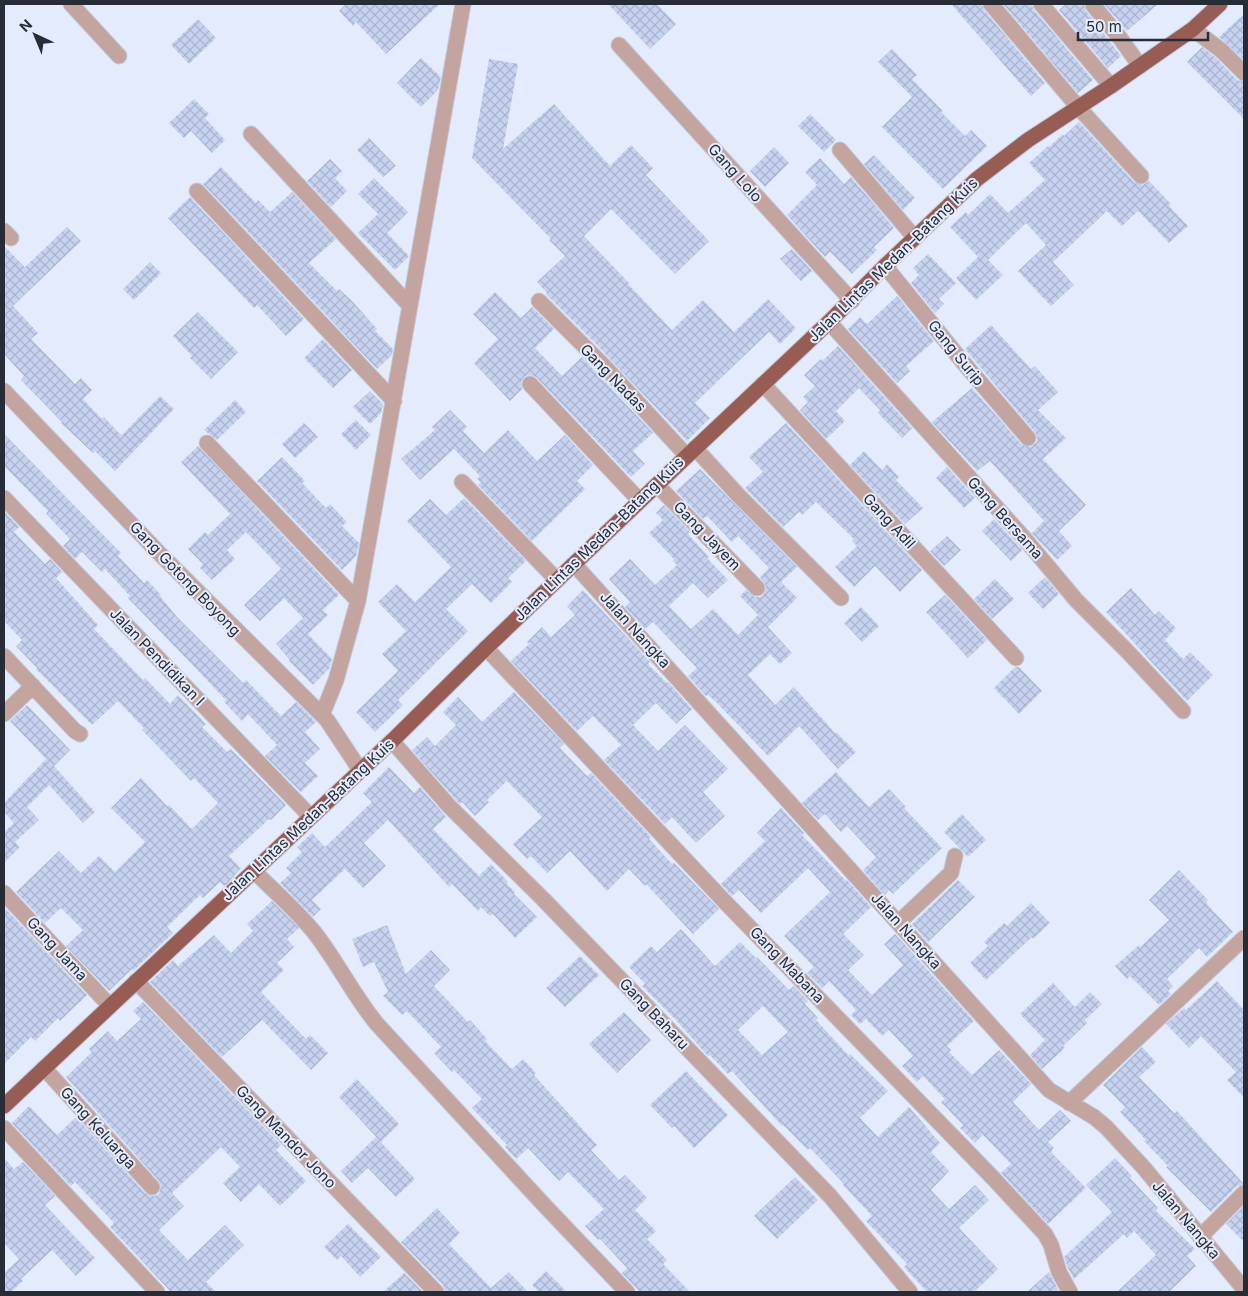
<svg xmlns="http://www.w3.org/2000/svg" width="1248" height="1296" font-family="Inter,sans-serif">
<defs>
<pattern id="building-cross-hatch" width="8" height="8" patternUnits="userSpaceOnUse" patternTransform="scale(1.25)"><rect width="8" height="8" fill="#c6d2f0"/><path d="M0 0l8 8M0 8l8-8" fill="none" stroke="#aab4ce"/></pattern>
</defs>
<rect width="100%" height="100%" fill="#e4ebfd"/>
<!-- building -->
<path fill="url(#building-cross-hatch)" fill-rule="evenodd" d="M346 4H440L386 54 356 22 353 26 339 11Z
M608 4H657L676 24 650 49Z
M951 4H982L984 10 1045 83 1031 96Z
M1003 4H1031L1034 10 1093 80 1078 93Z
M1066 4H1084L1086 11 1121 56 1108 68 1059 10Z
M1106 4H1158L1127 31 1105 5Z
M1244 14V60L1219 37Z
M198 19 216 38 189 64 171 45Z
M1202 47 1216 58 1237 80 1244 82V119L1187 62Z
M892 49 917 75 912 79 943 111 941 112 965 136 971 130 987 146 943 189 882 127 912 97 878 62Z
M421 58 441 77 438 90 421 107 397 83Z
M489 59 518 64 503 149 554 104 610 166 631 145 653 168 646 175 709 241 675 274 611 209 584 236 629 283 628 284 672 330 703 300 734 332 768 299 796 328 780 344 769 332 695 403 710 418 687 441 596 344 546 294 547 293 537 282 565 256 549 240 551 239 472 158Z
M194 99 209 114 205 118 225 140 212 153 191 131 184 138 169 123Z
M810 114 836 140 824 152 798 126Z
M1079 122 1134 182 1143 185 1149 181 1171 204 1169 206 1188 226 1169 243 1138 211 1122 226 1107 211 1053 262 1074 285 1051 306 1018 271 1046 245 1026 223 988 260 1003 275 976 300 956 278 978 257 950 227 966 212 968 215 990 194 1008 213 1045 180 1029 163 1048 146 1049 147 1063 134 1064 136Z
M369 138 396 166 383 177 357 150Z
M774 147 789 163 765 187 750 171Z
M874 155 915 198 903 210 864 164Z
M820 158 844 184 851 177 894 228 874 247 877 250 852 274 830 252 825 257 787 215 817 185 805 172Z
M330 159 342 171 335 178 347 191 331 207 307 181Z
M221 167 256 203 258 200 270 212 292 192 336 239 309 263 337 291 339 289 352 301 377 329 375 331 393 349 392 355 377 369 203 184Z
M374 178 408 212 387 233 409 256 395 270 358 233 378 214 358 194Z
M190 197 304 319 286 336 257 305 254 308 168 218Z
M67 227 81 241 13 306 38 333 31 339 75 384 81 378 92 390 83 399 102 419 104 417 119 433 122 435 160 396 174 409 115 471 95 451 93 453 61 423 62 422 21 380 24 376 4 354V246L25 267Z
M792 249 812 271 801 281 780 259Z
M928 254 956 283 939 299 944 304 935 313 911 283 919 275 913 268Z
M150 262 161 273 134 300 123 289Z
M495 292 521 318 532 307 554 329 535 348 562 376 582 357 653 433 633 451 645 464 631 477 536 377 528 375 524 377 521 382 522 389 510 401 474 363 498 339 473 314Z
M897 296 934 341 906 366 910 371 897 383 848 329 860 317 867 324Z
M198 312 238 352 211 379 190 358 192 356 173 336Z
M991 325 1031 369 1035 366 1058 392 1038 410 1066 438 1043 459 1086 505 1059 531 1072 546 1057 560 1032 533 1044 521 990 461 977 471 932 422 972 388 1021 444 1030 447 1037 442V437L1035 432 965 349Z
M323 339 352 370 333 388 304 358Z
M838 346 912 428 902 438 878 413 880 410 859 388 836 411 845 421 826 439 800 410 808 402 803 397 815 386 804 375 821 359 822 361Z
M370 391 383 404 381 413 370 424 353 407Z
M235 400 246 412 217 440 204 430Z
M450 410 467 427 463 431 484 453 508 430 537 461 565 435 593 465 577 481 585 489 532 541 478 485 481 482 477 479 480 476 454 449 420 480 401 459 435 430 432 427Z
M356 420 371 435 356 450 341 434Z
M304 423 318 437 295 458 282 444Z
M786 423 922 570 900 592 875 566 854 587 835 567 857 546 852 541 854 539 816 502 802 515 799 512 783 527 745 488 763 472 749 457Z
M4 434 121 553 118 556 144 583 147 580 161 595 160 596 177 617 243 683 246 680 281 716 296 702 316 722 305 732 320 749 305 763 318 776 301 792 265 756 277 745 248 714 242 721 224 702 226 700 128 598 130 596 105 569 102 572 82 552 75 559 63 546 70 539 46 514 48 511 4 466Z
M198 446 339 595 323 610 328 615 308 634 332 659 329 669 313 685 289 661 290 660 276 644 303 618 284 598 260 621 244 605 281 569 272 559 246 532 227 550 235 559 212 580 200 568 203 564 188 549 205 532 208 535 230 514 181 462Z
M864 451 882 470 887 464 899 477 896 480 923 508 905 524 850 465Z
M282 457 305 481 302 483 326 508 330 504 347 522 342 526 359 543 356 556 342 570 257 481Z
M947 467 975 498 964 508 936 478Z
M700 469 797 567 781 582 797 598 768 627 792 653 780 664 770 654 748 675 775 705 794 687 836 734 837 733 856 752 838 769 799 726 768 756 717 703 708 695 706 696 688 676 697 668 653 622 645 629 625 607 630 602 609 579 630 559 655 585 677 565 673 561 674 559 649 533 663 520 656 513 664 505 690 532 688 534 709 557 707 558 728 580 708 598 693 583 669 606 691 629 713 609 738 635 758 615 740 596 746 590 755 597H760L764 594 766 586 760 577 769 568 738 536 732 542 707 516 703 519 676 491Z
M464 498 526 561 508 578 512 582 491 603 472 584 446 609 468 631 398 700 403 705 375 732 356 712 398 671 382 654 406 631 378 602 397 584 415 602 451 567 407 521 430 499 446 515Z
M4 511 19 527 14 532 45 564 50 559 62 572 56 578 98 625 94 629 121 657 143 680 145 678 170 704 178 695 206 724 202 727 227 752 231 749 286 805 271 820 269 819 229 856 241 868 227 884 224 886 220 882 203 898 200 895 167 927 173 933 133 971 132 969 109 991 66 946 83 930 61 908 45 923 16 892 59 851 81 873 99 856 115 872 145 842 111 808 141 778 167 806 169 805 192 829 218 803 194 778 191 781 142 730 144 728 118 701 92 725 36 669 37 668 16 646 22 640 4 621Z
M994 519 1022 550 1011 561 982 531Z
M947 536 961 550 944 566 930 551Z
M1045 577 1059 594 1043 609 1028 593Z
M995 579 1014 599 992 619 974 599Z
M1131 588 1155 615 1159 611 1176 628 1165 640 1183 659 1190 652 1213 675 1187 701 1106 612Z
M583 590 650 662 648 664 667 683 668 682 692 709 676 724 656 703 633 725 658 751 685 725 728 769 703 792 725 816 696 843 672 817 665 824 604 760 621 745 593 716 577 731 511 661 529 644 527 642 542 627 551 637 575 615 567 606Z
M945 595 987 640 968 658 926 612Z
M861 607 879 626 862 642 844 623Z
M1015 667H1019L1042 691 1019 714 994 688Z
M514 692 564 744 560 748 587 776 591 773 651 837 649 839 672 864 674 863 719 909 693 934 646 884 645 886 629 869 607 891 570 851 547 873 531 856 527 859 513 844 542 817 507 781 487 800 489 802 475 816 462 802 460 804 456 800 412 750 427 737 435 746 456 725 443 712 458 697 482 722Z
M27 705 70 750 54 766 95 812 83 823 49 785 27 807 39 820 15 842 20 847 4 863V830L5 831 14 823 4 812V803L46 759 10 721Z
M389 767 414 793 420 787 446 817 433 829 479 876 491 864 508 882 506 883 515 892 514 894 537 917 515 938 493 914 490 916 481 907 478 911 452 884 449 887 388 820 364 843 386 866 363 888 345 869 312 900 321 909 313 917 280 883 291 873 286 868 302 852 297 847 312 833 325 847 372 802 363 793Z
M836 772 869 807 889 789 906 807 904 808 942 848 893 894 889 890 885 895 863 870 876 857 847 826 841 832 825 814 818 820 802 803Z
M781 808 804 833 802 835 846 881 847 880 871 907 843 934 864 955 848 970 872 995 903 965 884 944 895 934 974 1021 947 1046 951 1050 949 1052 972 1075 999 1050 1031 1084 1013 1102 1039 1130 1060 1110 1071 1121 1048 1142 1054 1148 1051 1152 1086 1188 1048 1224 1001 1173 1011 1164 983 1135 975 1143 960 1128 963 1125 941 1102 945 1099 923 1076 917 1082 902 1066 913 1056 889 1030 882 1036 866 1019 860 1024 851 1015 856 1010 829 981 822 988 807 973 814 967 784 936 830 892 808 868 761 913 739 890 732 896 721 884 765 841 757 833Z
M962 814 986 840 968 857 944 832Z
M1179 870 1208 900 1206 903 1233 932 1207 957 1199 948 1167 979 1173 986 1168 991 1171 994 1159 1005 1130 976 1127 979 1115 966 1139 945 1140 947 1169 920 1149 900Z
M958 880 975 897 928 942 912 924Z
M272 901 299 928 287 939 294 947 277 963 284 970 261 992 306 1039 310 1035 328 1053 311 1070 262 1020 222 1057 150 982 173 960 178 966 214 935 231 953 253 931 247 924Z
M1031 903 1050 923 1033 939 1032 937 986 980 970 963 988 946 984 942 1004 923 1007 926Z
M6 909 87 995 60 1021 58 1018 35 1041 31 1037 4 1064V911Z
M387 925 406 974 431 950 450 970 434 986 468 1022 470 1020 487 1039 485 1041 512 1069 523 1059 536 1073 534 1075 597 1145 591 1150 619 1180 625 1175 647 1198 635 1210 656 1231 647 1239 667 1260 663 1264 690 1292H640L622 1273 627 1268 600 1239 598 1240 585 1226 604 1209 568 1172 559 1181 528 1148 516 1159 505 1147 507 1145 472 1108 482 1099 454 1070 452 1072 434 1053 441 1047 407 1011 402 1015 383 996 388 992 374 962 363 967 352 939Z
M681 929 715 966 740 942 756 958 757 957 789 990 794 986 808 1001 805 1004 818 1018 816 1020 849 1056 850 1054 888 1091 860 1118 878 1137 909 1107 940 1143 931 1152 949 1171 931 1190 949 1209 975 1185 989 1200 959 1228 998 1269 974 1292H927L904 1267 907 1264 866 1221 872 1216 843 1185 844 1184 810 1148 808 1150 783 1125 782 1126 732 1071 728 1074 710 1055 708 1056 674 1018 642 986 645 984 629 967 651 946 657 952ZM763 1006 788 1032 762 1055 738 1030Z
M580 956 599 975 565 1007 546 988Z
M1217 981 1244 1010V1098L1227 1080 1236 1072 1201 1036 1189 1048 1166 1024 1184 1008 1186 1010Z
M1053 983 1075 1007 1090 992 1102 1004 1085 1020 1087 1023 1063 1046 1065 1048 1042 1069 1030 1055 1045 1040 1020 1014Z
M143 1002 281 1145 276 1150 306 1181 280 1206 259 1184 241 1202 223 1183 240 1167 221 1147 172 1193 184 1206 159 1230 188 1260 225 1225 244 1245 206 1282 216 1292H171L110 1227 114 1223 75 1182 71 1186 12 1123 29 1106 57 1135 76 1117 145 1193 154 1196 159 1194 161 1186 159 1181 66 1077 92 1052 89 1049 108 1031 117 1041 141 1019 133 1011Z
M624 1012 651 1040 617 1073 589 1044Z
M1142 1047 1156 1062 1139 1077 1174 1113 1177 1111 1244 1184 1237 1186 1211 1212 1166 1167 1168 1166 1144 1141 1146 1140 1120 1112 1125 1107 1103 1085Z
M686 1071 728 1115 694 1148 674 1126 672 1128 650 1105Z
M357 1079 399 1124 381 1142 339 1097Z
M376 1137 415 1179 396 1197 368 1168 352 1183 341 1171Z
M4 1158 14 1169 23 1162 55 1196 45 1205 95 1258 76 1276 52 1250 21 1279 23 1281 11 1292H4V1273L19 1259 4 1243Z
M1115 1158 1132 1176 1130 1178 1158 1208 1156 1211 1195 1249 1187 1256 1196 1266 1169 1292H1117L1156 1255 1134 1231 1127 1238 1124 1234 1074 1279 1068 1268 1064 1257 1112 1212 1086 1185Z
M795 1177 818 1200 777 1239 754 1216Z
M1244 1206V1242L1226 1224Z
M437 1208 460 1233 449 1244 491 1288 509 1272 528 1292H445L443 1285 401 1242Z
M348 1224 381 1257 360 1277 341 1256 337 1260 324 1247Z
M546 1271 567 1292H539L532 1285Z
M1049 1272 1059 1292H1027Z
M404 1273 423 1292H383Z"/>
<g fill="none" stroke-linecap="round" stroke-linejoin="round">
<defs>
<path id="minor" d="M71 4 119 56
M991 4 1078 107 1141 176
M1041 4 1111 86
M1093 5 1120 38 1140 66
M1193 29 1222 51 1244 73
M619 45 852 301
M251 134 410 306
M840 150 915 238
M197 191 394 401
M4 231 11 238
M885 266 962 361 1028 438
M539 301 605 367 687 456
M829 322 1025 539 1076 600 1127 651 1183 711
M530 384 640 501
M763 384 1016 658
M4 391 159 553 327 720 360 770
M207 443 358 601
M695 448 739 496 841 598
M462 482 557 580
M657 485 757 588
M4 498 311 817
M574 564 1049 1090 1094 1117 1106 1127 1144 1168 1244 1289
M486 648 726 903 993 1178 1045 1234 1051 1245 1059 1272 1070 1292
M4 656 75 731 80 734
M4 714 33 686
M322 715 336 680 358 601 463 4
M392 741 449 806 543 899 830 1196 910 1292
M254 871C274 891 296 910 314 932 337 961 353 995 377 1024L546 1207 627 1292
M4 893 110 1006
M898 923 951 873 955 856
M136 981 436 1292
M44 1068 152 1187
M1069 1103 1244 938
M4 1128 157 1292
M1200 1237 1244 1193"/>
<path id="trunk" d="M4 1106 392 741 486 648 687 456 829 322 885 266 977 179 1028 140 1111 86 1193 29 1220 4"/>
</defs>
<!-- minor casing -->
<use href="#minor" stroke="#c2c9d9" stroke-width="17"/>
<!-- trunk casing -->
<use href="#trunk" stroke="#c2c9d9" stroke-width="17"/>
<!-- minor -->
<use href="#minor" stroke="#c3a49e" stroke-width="15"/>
<!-- trunk -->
<use href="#trunk" stroke="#975d54" stroke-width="15"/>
</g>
<g text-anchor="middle" stroke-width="4" stroke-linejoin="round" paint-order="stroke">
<!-- street labels -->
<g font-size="15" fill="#282c37" stroke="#e4ebfd">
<text transform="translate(735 173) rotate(48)" y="5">Gang Lolo</text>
<text transform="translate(893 260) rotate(-44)" y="5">Jalan Lintas Medan–Batang Kuis</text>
<text transform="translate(956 353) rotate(51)" y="5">Gang Surip</text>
<text transform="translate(613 378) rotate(46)" y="5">Gang Nadas</text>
<text transform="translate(1005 518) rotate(48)" y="5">Gang Bersama</text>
<text transform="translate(889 521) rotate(47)" y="5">Gang Adil</text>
<text transform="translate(707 536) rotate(46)" y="5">Gang Jayem</text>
<text transform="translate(599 539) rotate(-44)" y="5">Jalan Lintas Medan–Batang Kuis</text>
<text transform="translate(185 579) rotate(46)" y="5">Gang Gotong Boyong</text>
<text transform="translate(635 630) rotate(48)" y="5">Jalan Nangka</text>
<text transform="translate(157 657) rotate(46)" y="5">Jalan Pendidikan I</text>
<text transform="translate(308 820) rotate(-43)" y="5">Jalan Lintas Medan–Batang Kuis</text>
<text transform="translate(906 931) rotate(48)" y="5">Jalan Nangka</text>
<text transform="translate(57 949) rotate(47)" y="5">Gang Jama</text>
<text transform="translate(787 965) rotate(46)" y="5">Gang Mabana</text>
<text transform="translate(654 1014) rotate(46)" y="5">Gang Baharu</text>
<text transform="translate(98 1128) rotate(48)" y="5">Gang Keluarga</text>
<text transform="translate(286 1137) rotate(46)" y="5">Gang Mandor Jono</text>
<text transform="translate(1186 1220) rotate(50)" y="5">Jalan Nangka</text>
</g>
</g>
<!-- border -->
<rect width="1248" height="1296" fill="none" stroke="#282c37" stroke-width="10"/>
<!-- north arrow -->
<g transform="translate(35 35) rotate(316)" stroke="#e4ebfd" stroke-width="4" paint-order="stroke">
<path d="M0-4L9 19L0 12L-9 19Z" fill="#282c37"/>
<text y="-8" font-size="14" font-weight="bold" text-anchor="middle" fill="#282c37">N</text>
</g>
<!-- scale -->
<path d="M1078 32v8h130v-8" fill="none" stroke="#282c37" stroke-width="2.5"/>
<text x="1086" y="32" font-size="15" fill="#282c37" stroke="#e4ebfd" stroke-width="4" paint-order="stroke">50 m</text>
</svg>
